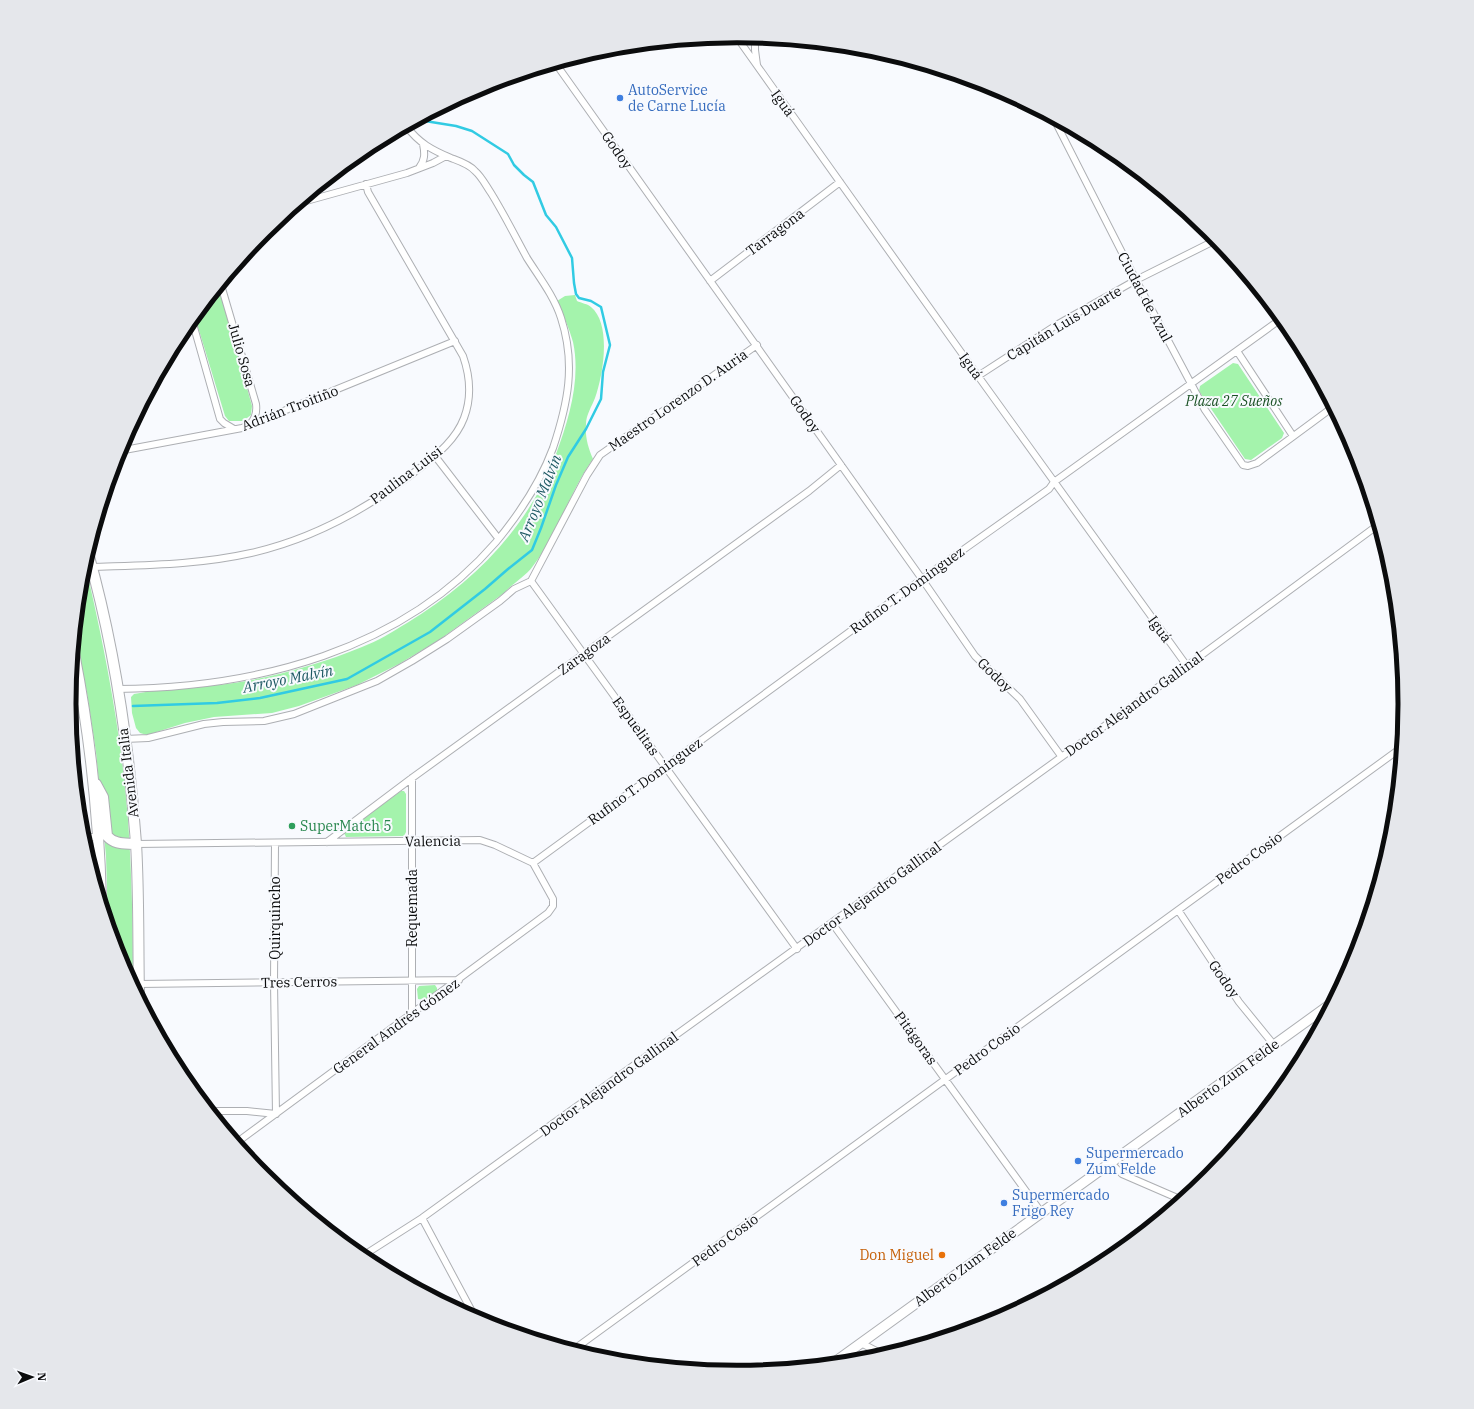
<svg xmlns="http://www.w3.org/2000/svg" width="1474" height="1409" font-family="'IBM Plex Serif',serif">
<rect width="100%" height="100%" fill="#f8fafe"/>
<!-- commercial -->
<path fill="#f1eefb" d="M79 747 86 827 81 829 73 748Z"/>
<!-- green -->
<path fill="#a4f3ac" d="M219 287 252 406 251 415 243 421H229L225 416 195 317Z
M575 295 577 301C581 303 588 304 591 307 612 324 603 376 595 398 592 406 586 415 586 424 585 437 588 447 593 459 569 493 558 533 533 566 525 577 513 583 504 593L439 640 399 664 357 685 299 706 272 713 214 717 185 723 147 735 140 733 136 728 132 713 131 697 134 694C173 686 213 688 252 680 288 673 328 661 362 647 378 641 392 632 407 623 473 583 528 528 556 454 569 419 581 379 573 342 569 328 563 314 557 301L565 296Z
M1233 363 1238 364 1284 433 1282 438 1251 460 1245 459 1199 391 1200 386Z
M81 574 87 578 89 581C107 660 122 740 128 820 132 876 133 931 133 987L119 960 108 923 106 856 96 752 87 693 75 636Z
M401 791H404L406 794V832L404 836 346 837 344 833 346 831Z
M435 985 437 988V991L424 1000 418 999 417 989 419 986Z"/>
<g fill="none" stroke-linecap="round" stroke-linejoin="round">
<!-- stream -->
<path stroke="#31cbe3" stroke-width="2.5" d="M133 706 217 703 260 698 347 679 430 632 485 589 508 569 532 550 541 528 556 485 568 457 586 429 601 399 603 372 610 345 601 307 591 301 579 298 576 294 574 283 572 258 556 227 546 215 533 182 524 175 514 165 508 154 472 131 456 126 425 121 420 119
M69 710H70"/>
<defs>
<path id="street" d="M736 36 978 376 1187 666
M755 38V50L757 65
M739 41H746L753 38
M556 64 922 579 975 656 1020 699 1061 756
M1054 119 1136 280 1205 410 1243 465 1248 466 1257 463 1333 407
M419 168C425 160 425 154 423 144
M299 203 407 173 433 163 446 156
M710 281 840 182
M221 285 256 404C257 412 256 418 250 424
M192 320 220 419 224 423 234 429
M1237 351 1293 436
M978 376 1058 324 1136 280 1216 240
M119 451 242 428 455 341
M435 456 498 538
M83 568 91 567C145 565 198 565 251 553 313 539 372 506 421 467 438 454 456 439 464 418 472 397 470 376 463 356L368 192 366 184
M531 581 797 949
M117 689C256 688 402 651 496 542 520 513 540 483 553 448 568 403 576 364 561 318 554 296 539 277 527 258 515 236 504 214 491 193 486 186 482 177 475 171 469 164 459 161 451 158 432 150 419 143 407 127
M125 739 148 738 204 724 223 722 264 721 294 714 377 681 412 661 447 639 500 601 514 589 531 581 587 475 600 455 757 345
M412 778V1014
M82 837H99
M327 842 412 778 809 491 841 465
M136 844 480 840 495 845 533 863 553 899V906L548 913 236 1143
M533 863 922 579 1049 489 1054 482 1281 319
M1178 910 1239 1002 1274 1045
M832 923 1041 1212
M139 984 459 980
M210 1111H247L276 1114 274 982 275 843
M1110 1162 1122 1174 1182 1200
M422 1218 476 1319
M361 1257 422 1218 1146 696 1378 525
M861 1343 884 1355
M573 1350 1401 748"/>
<path id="secondary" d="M832 1364 1332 1003"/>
<path id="primary" d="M88 553C114 645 129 748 136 843 139 894 138 945 139 997
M74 653C90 735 99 817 101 901
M96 784 103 797 107 836C115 845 125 843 136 844"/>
</defs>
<!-- street casing -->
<use href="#street" stroke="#adafb3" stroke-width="8"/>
<!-- secondary casing -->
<use href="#secondary" stroke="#adafb3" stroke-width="11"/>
<!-- primary casing -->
<use href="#primary" stroke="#adafb3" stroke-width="12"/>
<!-- street -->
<use href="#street" stroke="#fff" stroke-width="6"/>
<!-- secondary -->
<use href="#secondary" stroke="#fff" stroke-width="9"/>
<!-- primary -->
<use href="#primary" stroke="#fff" stroke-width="10"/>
</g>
<!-- markers -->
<g fill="#3f7fe0" stroke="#f8fafe" stroke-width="1.5">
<circle cx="620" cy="98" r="4"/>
<circle cx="1078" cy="1161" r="4"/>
<circle cx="1004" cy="1203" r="4"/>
</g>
<circle fill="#2e9e5b" stroke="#f8fafe" stroke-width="1.5" cx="292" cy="826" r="4"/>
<circle fill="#e8710a" stroke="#f8fafe" stroke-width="1.5" cx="942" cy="1255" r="4"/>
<g text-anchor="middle" stroke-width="4" stroke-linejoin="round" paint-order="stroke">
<!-- shop labels -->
<g font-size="14" fill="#366cbe" stroke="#f8fafe" text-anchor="start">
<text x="628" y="95">AutoService<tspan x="628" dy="16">de Carne Lucía</tspan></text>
<text x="1086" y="1158">Supermercado<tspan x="1086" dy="16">Zum Felde</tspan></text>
<text x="1012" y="1200">Supermercado<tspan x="1012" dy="16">Frigo Rey</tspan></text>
</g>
<!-- street labels -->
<g font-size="14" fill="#0b0c0d" stroke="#f8fafe">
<text transform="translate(783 103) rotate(54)" y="5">Iguá</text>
<text transform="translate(617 150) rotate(55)" y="5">Godoy</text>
<text transform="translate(775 232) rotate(-37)" y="5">Tarragona</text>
<text transform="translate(1145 297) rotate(62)" y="5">Ciudad de Azul</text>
<text transform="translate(1064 323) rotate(-31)" y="5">Capitán Luis Duarte</text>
<text transform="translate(242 355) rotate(74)" y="5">Julio Sosa</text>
<text transform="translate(971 366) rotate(54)" y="5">Iguá</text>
<text transform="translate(678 400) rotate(-35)" y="5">Maestro Lorenzo D. Auria</text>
<text transform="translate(290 408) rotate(-21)" y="5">Adrián Troitiño</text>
<text transform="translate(805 414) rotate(55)" y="5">Godoy</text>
<text transform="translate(406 475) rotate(-37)" y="5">Paulina Luisi</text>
<text transform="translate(907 590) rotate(-36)" y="5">Rufino T. Domínguez</text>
<text transform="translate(1160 629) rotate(54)" y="5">Iguá</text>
<text transform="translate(584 654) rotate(-36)" y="5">Zaragoza</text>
<text transform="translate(995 675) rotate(44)" y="5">Godoy</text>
<text transform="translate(1134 704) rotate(-36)" y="5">Doctor Alejandro Gallinal</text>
<text transform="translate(636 726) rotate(54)" y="5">Espuelitas</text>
<text transform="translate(128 773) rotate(-97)" y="5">Avenida Italia</text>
<text transform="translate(645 781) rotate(-36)" y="5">Rufino T. Domínguez</text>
<text transform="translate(433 841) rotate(-1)" y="5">Valencia</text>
<text transform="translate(1249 858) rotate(-36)" y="5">Pedro Cosio</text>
<text transform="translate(872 894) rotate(-36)" y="5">Doctor Alejandro Gallinal</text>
<text transform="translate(412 908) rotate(-90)" y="5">Requemada</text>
<text transform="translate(275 918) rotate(-90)" y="5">Quirquincho</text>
<text transform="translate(1224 979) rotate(55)" y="5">Godoy</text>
<text transform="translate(299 982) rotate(-1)" y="5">Tres Cerros</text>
<text transform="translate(396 1026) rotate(-36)" y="5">General Andrés Gómez</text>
<text transform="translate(916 1038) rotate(54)" y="5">Pitágoras</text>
<text transform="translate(987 1049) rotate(-36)" y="5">Pedro Cosio</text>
<text transform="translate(1228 1078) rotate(-36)" y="5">Alberto Zum Felde</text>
<text transform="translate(609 1084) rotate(-36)" y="5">Doctor Alejandro Gallinal</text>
<text transform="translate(725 1240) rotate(-36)" y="5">Pedro Cosio</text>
<text transform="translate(965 1267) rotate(-36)" y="5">Alberto Zum Felde</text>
</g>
<!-- park labels -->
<g font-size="14" font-style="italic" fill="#195023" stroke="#f8fafe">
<text x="1234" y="406">Plaza 27 Sueños</text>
</g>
<!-- leisure labels -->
<g font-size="14" fill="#27864d" stroke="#f8fafe" text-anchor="start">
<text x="300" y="831">SuperMatch 5</text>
</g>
<!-- food labels -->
<g font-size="14" fill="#c56008" stroke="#f8fafe" text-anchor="end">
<text x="934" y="1260">Don Miguel</text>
</g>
<!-- water labels -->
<g font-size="15" font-style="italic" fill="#1c5862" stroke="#f8fafe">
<text transform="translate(540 498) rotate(-68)" y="5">Arroyo Malvín</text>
<text transform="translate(288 679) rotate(-11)" y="5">Arroyo Malvín</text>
</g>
</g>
<!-- crop -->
<path d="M0 0H1474V1409H0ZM76 704a661 661 0 1 1 1322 0a661 661 0 1 1-1322 0Z" fill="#e5e7eb" fill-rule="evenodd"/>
<path fill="none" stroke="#0b0c0d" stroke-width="5" d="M76 704a661 661 0 1 1 1322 0a661 661 0 1 1-1322 0Z"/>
<!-- north arrow -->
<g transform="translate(32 1377) rotate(88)" stroke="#f8fafe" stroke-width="3" paint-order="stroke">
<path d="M0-3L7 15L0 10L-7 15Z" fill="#0b0c0d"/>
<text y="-6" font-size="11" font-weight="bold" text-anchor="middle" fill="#0b0c0d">N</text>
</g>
</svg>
